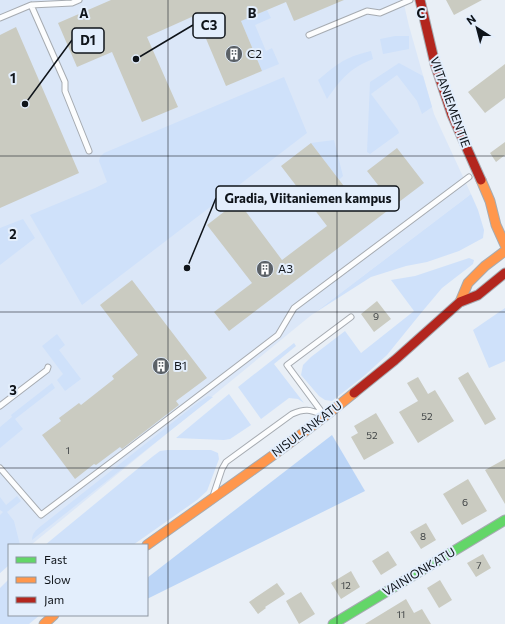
<svg xmlns="http://www.w3.org/2000/svg" width="505" height="624" font-family="Commissioner,sans-serif">
<rect width="100%" height="100%" fill="#e9eff6"/>
<!-- built -->
<path fill="#dbe7f8" d="M0 0H403L409 26 434 114 471 194 309 317 31 545H9V565L0 573Z"/>
<!-- green -->
<path fill="#cfe1fa" d="M267 10 271 18 255 25 266 51 272 48 279 64 262 71 241 21Z
M395 36H409V49L383 54 380 39Z
M371 51 373 59C350 68 341 79 327 99L318 80C327 73 336 64 347 59 355 55 363 53 371 51Z
M399 63 423 76 432 107 422 114 417 101 397 75 371 94 398 130 399 133 370 154 367 152 370 82Z
M284 77 307 133 82 305 30 215 95 188 107 182 99 161 100 157 104 153Z
M334 140 343 176 339 180 311 143Z
M471 194 478 210 484 230 483 238 459 251 427 262 406 266 371 277 313 314Z
M23 219 35 238 0 265V228Z
M469 258 474 260 473 264 442 288 421 313 387 355 364 376 332 401 325 400 319 396 301 375 303 365 311 357 345 331 361 353 414 311 391 280 415 276Z
M505 308V361L489 368 473 330Z
M57 334 65 345 59 350 81 379 65 391 57 380 63 374 42 346Z
M294 343 296 346 274 364 304 403 298 399 289 398 261 419 238 387Z
M52 383 55 388 15 419 23 429 0 448V427L12 417 11 415Z
M229 394 251 425 230 439 224 440 176 438Z
M208 396 213 397 32 540C32 533 36 530 41 526L196 404Z
M167 450H211L218 453 219 459 207 491 197 500 133 545H45L152 457 160 451Z
M17 496 21 501 7 512 14 521 20 545H9V565L0 573V515L3 512 0 510V497L6 505Z
M9 579V615H40L29 624H0V588Z"/>
<!-- forest -->
<path fill="#bbd5f7" d="M332 435 365 491 147 599V578Z"/>
<!-- building -->
<path fill="#cacbc1" d="M111 0H344L294 21 286 2 241 21 262 71 226 86 196 15 147 37 178 107 142 122 112 52 77 67 58 23Z
M446 0H482L454 15Z
M16 27 79 173 0 208V35Z
M505 64V98L485 113 468 92Z
M505 142V155L496 162 490 153Z
M311 143 356 202 378 185 367 171 397 148 424 183 229 331 214 312 252 283 207 225 238 201 282 260 327 226 281 166Z
M132 280 207 378 176 401 179 405 122 449 120 447 96 465 94 464 75 479 42 435 61 421 59 418 79 403 81 405 114 379 112 376 138 355 100 305Z
M377 301 391 319 374 332 361 314Z
M468 372 496 419 485 425 458 378Z
M418 377 428 394 435 390 454 421 418 443 399 412 418 401 407 383Z
M376 413 394 443 364 460 351 437 358 433 354 426Z
M505 459V504L485 470Z
M468 479 487 511 462 525 443 494Z
M426 523 436 540 421 549 410 532Z
M388 551 397 565 381 575 372 561Z
M483 554 491 568 476 577 467 563Z
M351 571 360 587 341 599 331 583Z
M440 580 452 600 439 608 427 588Z
M277 583 285 594 265 607 266 608 258 614 249 602Z
M301 592 315 614 299 624 286 601Z
M406 599 414 613 422 609 431 624H365Z"/>
<g fill="none" stroke-linecap="round" stroke-linejoin="round">
<defs>
<path id="lane" d="M31 5 65 82V91L89 151
M0 18 31 5 72 3 79 0
M309 35 367 11 380 13 410 0
M0 406 47 370 48 367
M324 415 287 365 351 317
M0 468 41 515 122 454 278 335 294 308 469 177
M214 493 222 469 226 462 292 414C306 408 310 410 323 415"/>
<path id="fast" d="M333 624 505 520"/>
<path id="slow" d="M481 180 490 201 496 225 505 245
M460 302 468 283 485 266 505 251
M147 545C217 495 288 447 354 393
M44 624 54 615"/>
<path id="jam" d="M420 0 435 64 452 115 481 180
M354 393 395 360 460 302 478 295 505 273"/>
</defs>
<!-- lane casing -->
<use href="#lane" stroke="#a6abb1" stroke-width="7"/>
<!-- fast casing -->
<use href="#fast" stroke="#a6abb1" stroke-width="11"/>
<!-- slow casing -->
<use href="#slow" stroke="#a6abb1" stroke-width="11"/>
<!-- jam casing -->
<use href="#jam" stroke="#a6abb1" stroke-width="11"/>
<!-- lane -->
<use href="#lane" stroke="#fcfdfe" stroke-width="5"/>
<!-- fast -->
<use href="#fast" stroke="#63d668" stroke-width="9"/>
<!-- slow -->
<use href="#slow" stroke="#ff974d" stroke-width="9"/>
<!-- jam -->
<use href="#jam" stroke="#b3261e" stroke-width="9"/>
</g>
<!-- grid -->
<path fill="none" stroke="#0f141a" stroke-width="1" stroke-opacity="0.55" d="M168 0V624M337 0V624M0 156H505M0 312H505M0 468H505"/>
<!-- icons -->
<defs>
<symbol id="building-disc" viewBox="-11 -11 22 22"><circle r="9.5" fill="#5b6167" stroke="#e3eefc"/><path d="M-4-6H4V6H1V3H-1V6H-4ZM-2.5-4.3h1.7v1.8h-1.7ZM.8-4.3h1.7v1.8H.8ZM-2.5-1h1.7V.8h-1.7ZM.8-1h1.7V.8H.8Z" fill="#fff"/></symbol>
</defs>
<g fill-rule="evenodd">
<use href="#building-disc" x="224" y="44" width="20" height="20"/>
<use href="#building-disc" x="255" y="259" width="20" height="20"/>
<use href="#building-disc" x="151" y="356" width="20" height="20"/>
</g>
<g text-anchor="middle" stroke-width="4" stroke-linejoin="round" paint-order="stroke">
<!-- number labels -->
<g font-size="10" fill="#3e4244">
<text x="376" y="320">9</text>
<text x="427" y="420">52</text>
<text x="372" y="439">52</text>
<text x="68" y="454">1</text>
<text x="465" y="506">6</text>
<text x="423" y="540">8</text>
<text x="479" y="569">7</text>
<text x="346" y="589">12</text>
<text x="401" y="618">11</text>
</g>
<!-- poi labels -->
<g font-size="12" fill="#0f141a" stroke="#e3eefc" text-anchor="start">
<text x="247" y="58">C2</text>
<text x="278" y="273">A3</text>
<text x="174" y="370">B1</text>
</g>
<!-- street labels -->
<g font-size="12" fill="#0f141a" stroke="#e3eefc">
<text transform="translate(450 102) rotate(70)" y="4">VIITANIEMENTIE</text>
<text transform="translate(307 429) rotate(-37)" y="4">NISULANKATU</text>
<text transform="translate(419 572) rotate(-31)" y="4">VAINIONKATU</text>
</g>
</g>
<g font-size="13" text-anchor="middle" font-weight="bold" fill="#0f141a" stroke="#e3eefc" stroke-width="4" stroke-linejoin="round" paint-order="stroke">
<text x="84" y="18">A</text>
<text x="252" y="18">B</text>
<text x="421" y="18">C</text>
<text x="13" y="83">1</text>
<text x="13" y="239">2</text>
<text x="13" y="395">3</text>
</g>
<!-- callouts -->
<path fill="none" stroke="#0f141a" stroke-width="1.5" d="M136 59L193 25M25 104L72 40M187 268L216 198"/>
<g fill="#0f141a" stroke="#e3eefc" stroke-width="1.5">
<circle cx="136" cy="59" r="4"/>
<circle cx="25" cy="104" r="4"/>
<circle cx="187" cy="268" r="4"/>
</g>
<g fill="#e3eefc" stroke="#0f141a" stroke-width="1.5">
<rect x="193" y="13" width="32" height="25" rx="4"/>
<rect x="72" y="28" width="32" height="25" rx="4"/>
<rect x="216" y="186" width="183" height="25" rx="4"/>
</g>
<g font-size="13" text-anchor="middle" font-weight="bold" fill="#0f141a">
<text x="209" y="30">C3</text>
<text x="88" y="45">D1</text>
<text x="308" y="203">Gradia, Viitaniemen kampus</text>
</g>
<!-- legend -->
<rect x="8" y="544" width="140" height="72" fill="#e3eefc" stroke="#8e97a2"/>
<rect x="16" y="557" width="20" height="6" fill="#63d668" stroke="#8e97a2"/>
<text x="44" y="564" font-size="12" fill="#0f141a">Fast</text>
<rect x="16" y="577" width="20" height="6" fill="#ff974d" stroke="#8e97a2"/>
<text x="44" y="584" font-size="12" fill="#0f141a">Slow</text>
<rect x="16" y="597" width="20" height="6" fill="#b3261e" stroke="#8e97a2"/>
<text x="44" y="604" font-size="12" fill="#0f141a">Jam</text>
<!-- north arrow -->
<g transform="translate(477 28) rotate(324)" stroke="#e3eefc" stroke-width="3" paint-order="stroke">
<path d="M0-3L7 15L0 10L-7 15Z" fill="#0f141a"/>
<text y="-6" font-size="11" font-weight="bold" text-anchor="middle" fill="#0f141a">N</text>
</g>
</svg>
